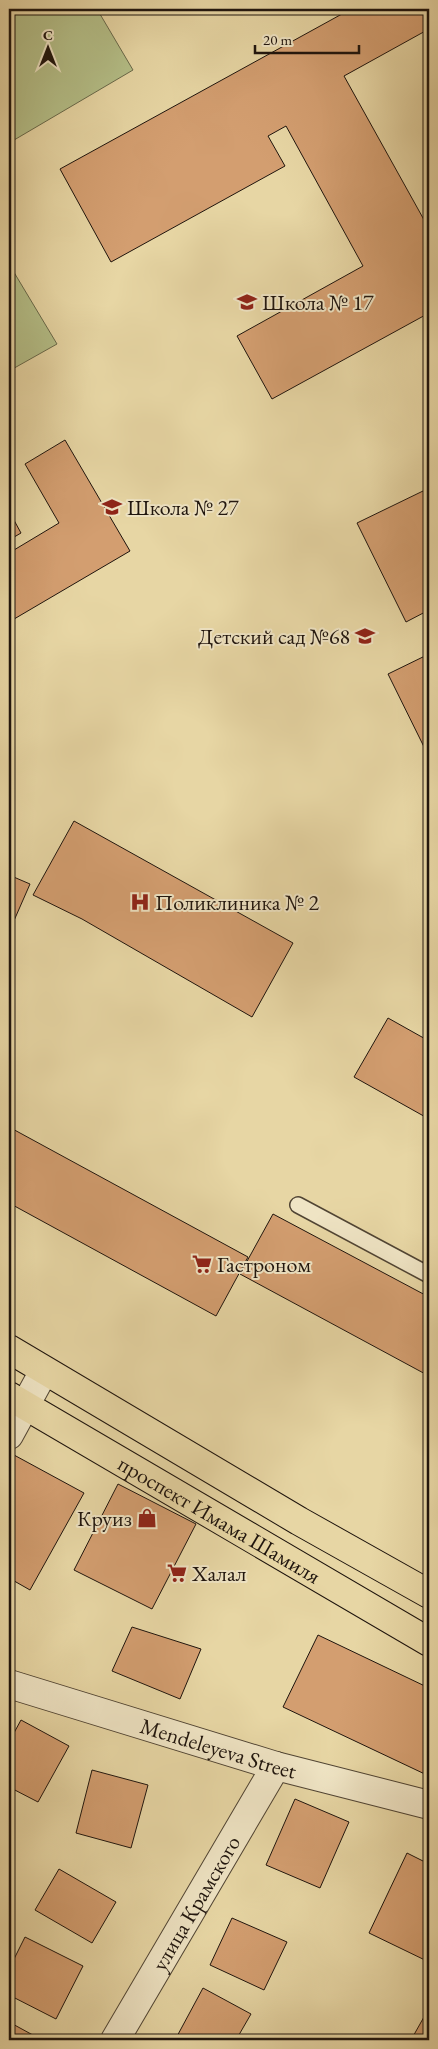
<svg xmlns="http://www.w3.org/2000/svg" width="438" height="2049" font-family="'EB Garamond',serif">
<rect width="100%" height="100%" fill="#e7d6a4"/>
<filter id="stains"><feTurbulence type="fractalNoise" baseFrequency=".004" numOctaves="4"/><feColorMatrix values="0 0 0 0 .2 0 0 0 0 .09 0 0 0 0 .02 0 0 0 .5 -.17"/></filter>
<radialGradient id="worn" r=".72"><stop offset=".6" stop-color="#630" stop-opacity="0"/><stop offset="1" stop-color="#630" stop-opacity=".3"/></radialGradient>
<!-- green -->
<path fill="#b4be87" stroke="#69694a" d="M9 9H97L133 70 9 143Z
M9 264 57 344 9 371Z"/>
<!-- building -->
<path fill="#d39e70" stroke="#1e140d" d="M351 9H429V29L344 76 428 227 429 226V313L272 399 237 336 363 266 286 126 268 136 285 166 111 262 60 169Z
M65 440 130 551 9 622V553L59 523 25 464Z
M423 491 429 504V610L406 622 357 523Z
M9 511 21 533 9 540Z
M429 654V757L388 674Z
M74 821 293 943 252 1017 82 919 33 895Z
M9 875 30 884 9 932Z
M388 1018 429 1041V1119L354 1077Z
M9 1127 248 1257 216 1316 9 1203Z
M273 1214 429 1297V1376L240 1274Z
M14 1455 84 1493 30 1590 9 1578V1465Z
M118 1484 196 1524 152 1609 74 1570Z
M132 1627 201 1649 180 1699 112 1671Z
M318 1635 429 1688V1776L283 1707Z
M21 1720 69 1746 38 1802 9 1787V1742Z
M92 1770 148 1785 131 1848 76 1833Z
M295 1799 349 1822 320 1888 266 1865Z
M407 1853 429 1864V1962L369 1933Z
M59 1869 116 1902 92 1943 35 1910Z
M232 1918 287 1942 264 1990 210 1965Z
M25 1937 83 1966 56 2019 9 1995V1969Z
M203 1988 251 2014 236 2040H175Z
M429 2008V2040H411Z
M9 2022 42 2040H9Z"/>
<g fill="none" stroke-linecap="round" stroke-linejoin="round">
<defs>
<path id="lane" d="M298 1205 429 1275"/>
<g id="street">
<path d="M9 1435 44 1371"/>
<path id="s1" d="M9 1684 276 1766 429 1805"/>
<path id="s2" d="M115 2040 276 1766"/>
</g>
<g id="primary">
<path d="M9 1349 299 1521 429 1594"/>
<path id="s3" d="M9 1396 429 1642"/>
</g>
</defs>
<!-- lane casing -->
<use href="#lane" stroke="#504433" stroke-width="18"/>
<!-- street casing -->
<use href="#street" stroke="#504433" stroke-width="30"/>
<!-- primary casing -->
<use href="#primary" stroke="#1e140d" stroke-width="30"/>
<!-- lane -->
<use href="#lane" stroke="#efe4c4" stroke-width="15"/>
<!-- street -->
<use href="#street" stroke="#efe4c4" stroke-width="28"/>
<!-- primary -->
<use href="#primary" stroke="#e7d6a4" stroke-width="28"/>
</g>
<!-- icons -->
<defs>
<symbol id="school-bare" viewBox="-9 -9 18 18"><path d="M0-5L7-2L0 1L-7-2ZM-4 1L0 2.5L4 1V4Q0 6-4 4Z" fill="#8f2418" stroke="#efe4c4" stroke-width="2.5" paint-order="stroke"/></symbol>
<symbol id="hospital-bare" viewBox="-9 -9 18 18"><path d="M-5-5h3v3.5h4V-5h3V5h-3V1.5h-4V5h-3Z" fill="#8f2418" stroke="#efe4c4" stroke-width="2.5" paint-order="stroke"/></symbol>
<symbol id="supermarket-bare" viewBox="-9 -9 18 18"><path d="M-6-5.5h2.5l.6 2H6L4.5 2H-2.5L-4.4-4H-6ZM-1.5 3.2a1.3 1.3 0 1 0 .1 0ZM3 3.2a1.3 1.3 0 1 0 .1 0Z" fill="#8f2418" stroke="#efe4c4" stroke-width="2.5" paint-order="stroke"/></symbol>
<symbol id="shop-bare" viewBox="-9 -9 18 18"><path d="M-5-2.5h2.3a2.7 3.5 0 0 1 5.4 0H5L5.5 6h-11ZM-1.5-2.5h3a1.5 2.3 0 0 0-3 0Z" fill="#8f2418" stroke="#efe4c4" stroke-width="2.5" paint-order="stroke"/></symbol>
</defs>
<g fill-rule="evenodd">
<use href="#school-bare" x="233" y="288" width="28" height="28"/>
<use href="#school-bare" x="98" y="493" width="28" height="28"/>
<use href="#school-bare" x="351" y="622" width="28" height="28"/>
<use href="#hospital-bare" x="126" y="888" width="28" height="28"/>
<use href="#supermarket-bare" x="188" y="1250" width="28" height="28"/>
<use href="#shop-bare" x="133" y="1504" width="28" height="28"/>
<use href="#supermarket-bare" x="163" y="1559" width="28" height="28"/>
</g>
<g text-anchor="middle" stroke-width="4" stroke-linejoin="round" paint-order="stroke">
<!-- poi labels -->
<g font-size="22" fill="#1e140d" stroke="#efe4c4" text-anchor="start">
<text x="262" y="310">Школа № 17</text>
<text x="127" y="515">Школа № 27</text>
<text x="350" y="644" text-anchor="end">Детский сад №68</text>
<text x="155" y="910">Поликлиника № 2</text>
<text x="217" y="1272">Гастроном</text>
<text x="132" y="1526" text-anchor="end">Круиз</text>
<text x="192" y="1581">Халал</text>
</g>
<!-- street labels -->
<g font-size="22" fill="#1e140d" stroke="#efe4c4">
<text dy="8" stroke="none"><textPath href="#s3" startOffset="244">проспект Имама Шамиля</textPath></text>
<text dy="8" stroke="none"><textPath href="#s1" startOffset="219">Mendeleyeva Street</textPath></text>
<text dy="8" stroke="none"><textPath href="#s2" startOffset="159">улица Крамского</textPath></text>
</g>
</g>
<!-- margin -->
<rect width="438" height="2049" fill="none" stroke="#e7d6a4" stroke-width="30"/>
<rect x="10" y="10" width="418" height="2029" fill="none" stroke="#1e140d" stroke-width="2.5"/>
<rect x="15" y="15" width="408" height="2019" fill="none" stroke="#1e140d"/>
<!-- north arrow -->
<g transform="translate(48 48)" stroke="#efe4c4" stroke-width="4" paint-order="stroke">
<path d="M0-4L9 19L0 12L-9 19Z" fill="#1e140d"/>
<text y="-8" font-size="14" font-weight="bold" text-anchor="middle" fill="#1e140d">С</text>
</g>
<!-- scale -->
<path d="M255 45v8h104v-8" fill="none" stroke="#1e140d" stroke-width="2.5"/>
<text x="263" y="45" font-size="15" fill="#1e140d" stroke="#efe4c4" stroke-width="4" paint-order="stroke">20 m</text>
<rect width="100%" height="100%" filter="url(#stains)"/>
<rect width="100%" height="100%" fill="url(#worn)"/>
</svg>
